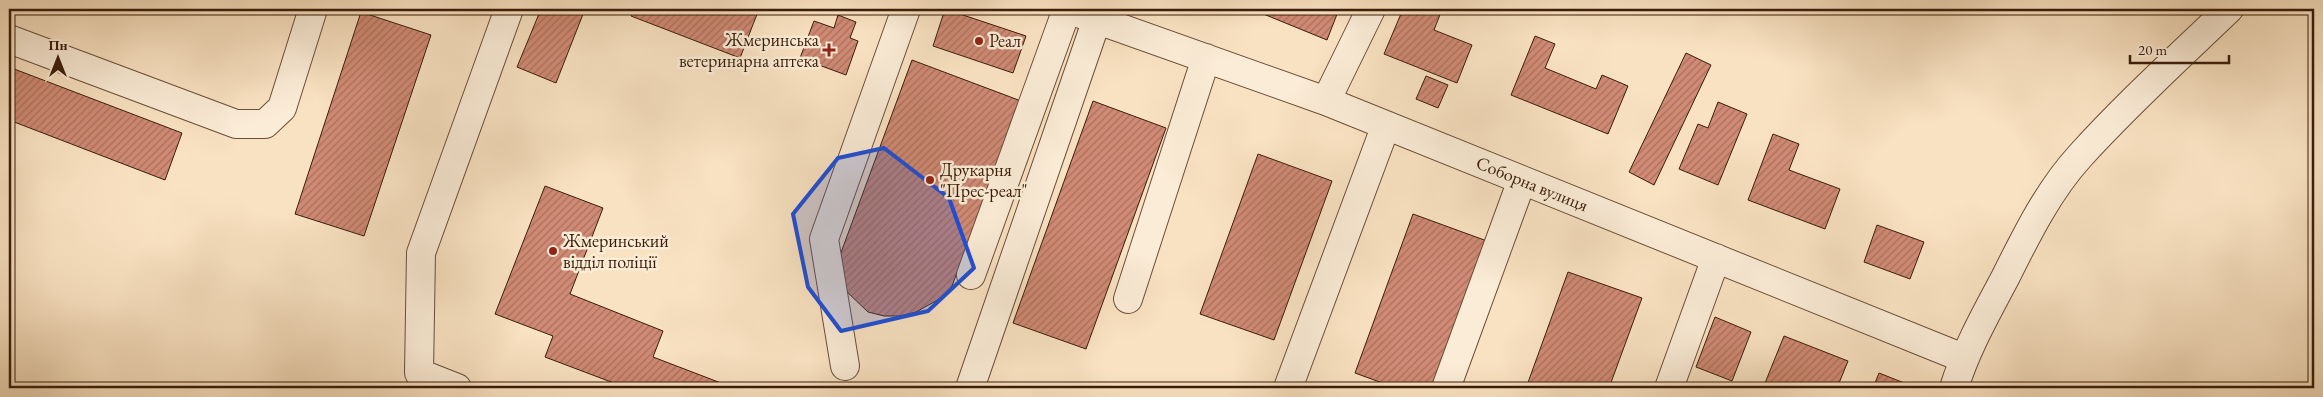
<svg xmlns="http://www.w3.org/2000/svg" width="2323" height="397" font-family="'EB Garamond',serif">
<defs>
<pattern id="building-hatch" width="6" height="6" patternUnits="userSpaceOnUse" patternTransform="scale(1.25)"><rect width="6" height="6" fill="#d08a75"/><path d="M-1 1l2-2M0 6l6-6M5 7l2-2" fill="none" stroke="#aa705e"/></pattern>
</defs>
<rect width="100%" height="100%" fill="#f9e2c2"/>
<filter id="stains"><feTurbulence type="fractalNoise" baseFrequency=".004" numOctaves="4"/><feColorMatrix values="0 0 0 0 .2 0 0 0 0 .09 0 0 0 0 .02 0 0 0 .5 -.17"/></filter>
<radialGradient id="worn" r=".72"><stop offset=".6" stop-color="#630" stop-opacity="0"/><stop offset="1" stop-color="#630" stop-opacity=".3"/></radialGradient>
<!-- building -->
<path fill="url(#building-hatch)" stroke="#3a1d09" d="M541 9H585L556 83 517 67Z
M634 9H759L740 58 631 16Z
M945 9 1026 36 1013 73 933 46Z
M1263 9H1339L1327 40 1261 13Z
M1403 9H1434L1441 12 1434 30 1472 45 1457 83 1384 54Z
M361 12 431 35 364 236 295 214Z
M838 15 856 22 850 38 858 41 846 75 800 58 814 21 834 28Z
M1535 36 1555 44 1545 68 1596 89 1602 75 1628 86 1608 134 1511 95Z
M1686 53 1711 65 1654 185 1629 172Z
M912 60 1021 101 952 286 943 297 916 312 900 316H884L868 312 845 290 839 258Z
M9 67 182 133 165 180 9 120Z
M1426 76 1448 85 1438 108 1416 99Z
M1093 101 1166 128 1086 349 1013 323Z
M1718 102 1747 114 1718 185 1679 169 1698 124 1708 128Z
M1773 134 1799 144 1789 170 1840 189 1825 229 1748 200Z
M1258 154 1332 181 1274 340 1200 314Z
M545 186 603 208 570 294 663 331 653 357 734 388H627L545 357 553 336 495 314Z
M1413 214 1487 241 1433 388H1396L1355 373Z
M1877 225 1924 242 1910 279 1864 262Z
M1568 272 1642 298 1609 388H1526Z
M1715 317 1751 332 1732 381 1696 367Z
M1784 336 1848 361 1837 388H1763Z
M1879 373 1917 388H1873Z"/>
<g fill="none" stroke-linecap="round" stroke-linejoin="round">
<defs>
<path id="minor" d="M1067 9 1326 101 1963 358
M9 39 236 124H265L282 108 313 9
M1326 101 1371 9
M971 275 1067 9
M1128 299 1206 58
M845 366 824 239 906 9
M457 388 419 373 421 253 509 9
M970 388 1097 19
M1288 388 1386 125
M1446 388 1522 180
M1669 388 1716 258
M1954 388C1966 349 1986 314 2005 278 2026 236 2048 191 2080 156 2127 104 2179 57 2229 9"/>
</defs>
<!-- minor casing -->
<use href="#minor" stroke="#6a4e37" stroke-width="30"/>
<!-- minor -->
<use href="#minor" stroke="#fbecd7" stroke-width="28"/>
</g>
<!-- marked area -->
<path fill="#1d4ed8" fill-opacity="0.2" stroke="#1d4ed8" stroke-width="4" stroke-linejoin="round" d="M884 148 949 198 974 268 928 311 841 331 808 287 793 214 838 158Z"/>
<!-- markers -->
<g fill="#8f2418" stroke="#fbecd7" stroke-width="2">
<circle cx="979" cy="41" r="5"/>
<path d="M826.5 42.5h5v5h5v5h-5v5h-5v-5h-5v-5h5z"/>
<circle cx="930" cy="180" r="5"/>
<circle cx="553" cy="251" r="5"/>
</g>
<g text-anchor="middle" stroke-width="5" stroke-linejoin="round" paint-order="stroke">
<!-- poi labels -->
<g font-size="18" fill="#3a1d09" stroke="#fbecd7" text-anchor="start">
<text x="819" y="46" text-anchor="end">Жмеринська<tspan x="819" dy="21">ветеринарна аптека</tspan></text>
<text x="989" y="47">Реал</text>
<text x="940" y="176">Друкарня<tspan x="940" dy="21">"Прес-реал"</tspan></text>
<text x="563" y="247">Жмеринський<tspan x="563" dy="21">відділ поліції</tspan></text>
</g>
<!-- street labels -->
<g font-size="18" fill="#3a1d09" stroke="#fbecd7">
<text transform="translate(1532 184) rotate(22)" y="6">Соборна вулиця</text>
</g>
</g>
<!-- margin -->
<rect width="2323" height="397" fill="none" stroke="#f9e2c2" stroke-width="30"/>
<rect x="10" y="10" width="2303" height="377" fill="none" stroke="#3a1d09" stroke-width="2.5"/>
<rect x="15" y="15" width="2293" height="367" fill="none" stroke="#3a1d09"/>
<!-- north arrow -->
<g transform="translate(58 58)" stroke="#fbecd7" stroke-width="4" paint-order="stroke">
<path d="M0-4L9 19L0 12L-9 19Z" fill="#3a1d09"/>
<text y="-8" font-size="14" font-weight="bold" text-anchor="middle" fill="#3a1d09">Пн</text>
</g>
<!-- scale -->
<path d="M2130 55v8h99v-8" fill="none" stroke="#3a1d09" stroke-width="2.5"/>
<text x="2138" y="55" font-size="15" fill="#3a1d09" stroke="#fbecd7" stroke-width="4" paint-order="stroke">20 m</text>
<rect width="100%" height="100%" filter="url(#stains)"/>
<rect width="100%" height="100%" fill="url(#worn)"/>
</svg>
